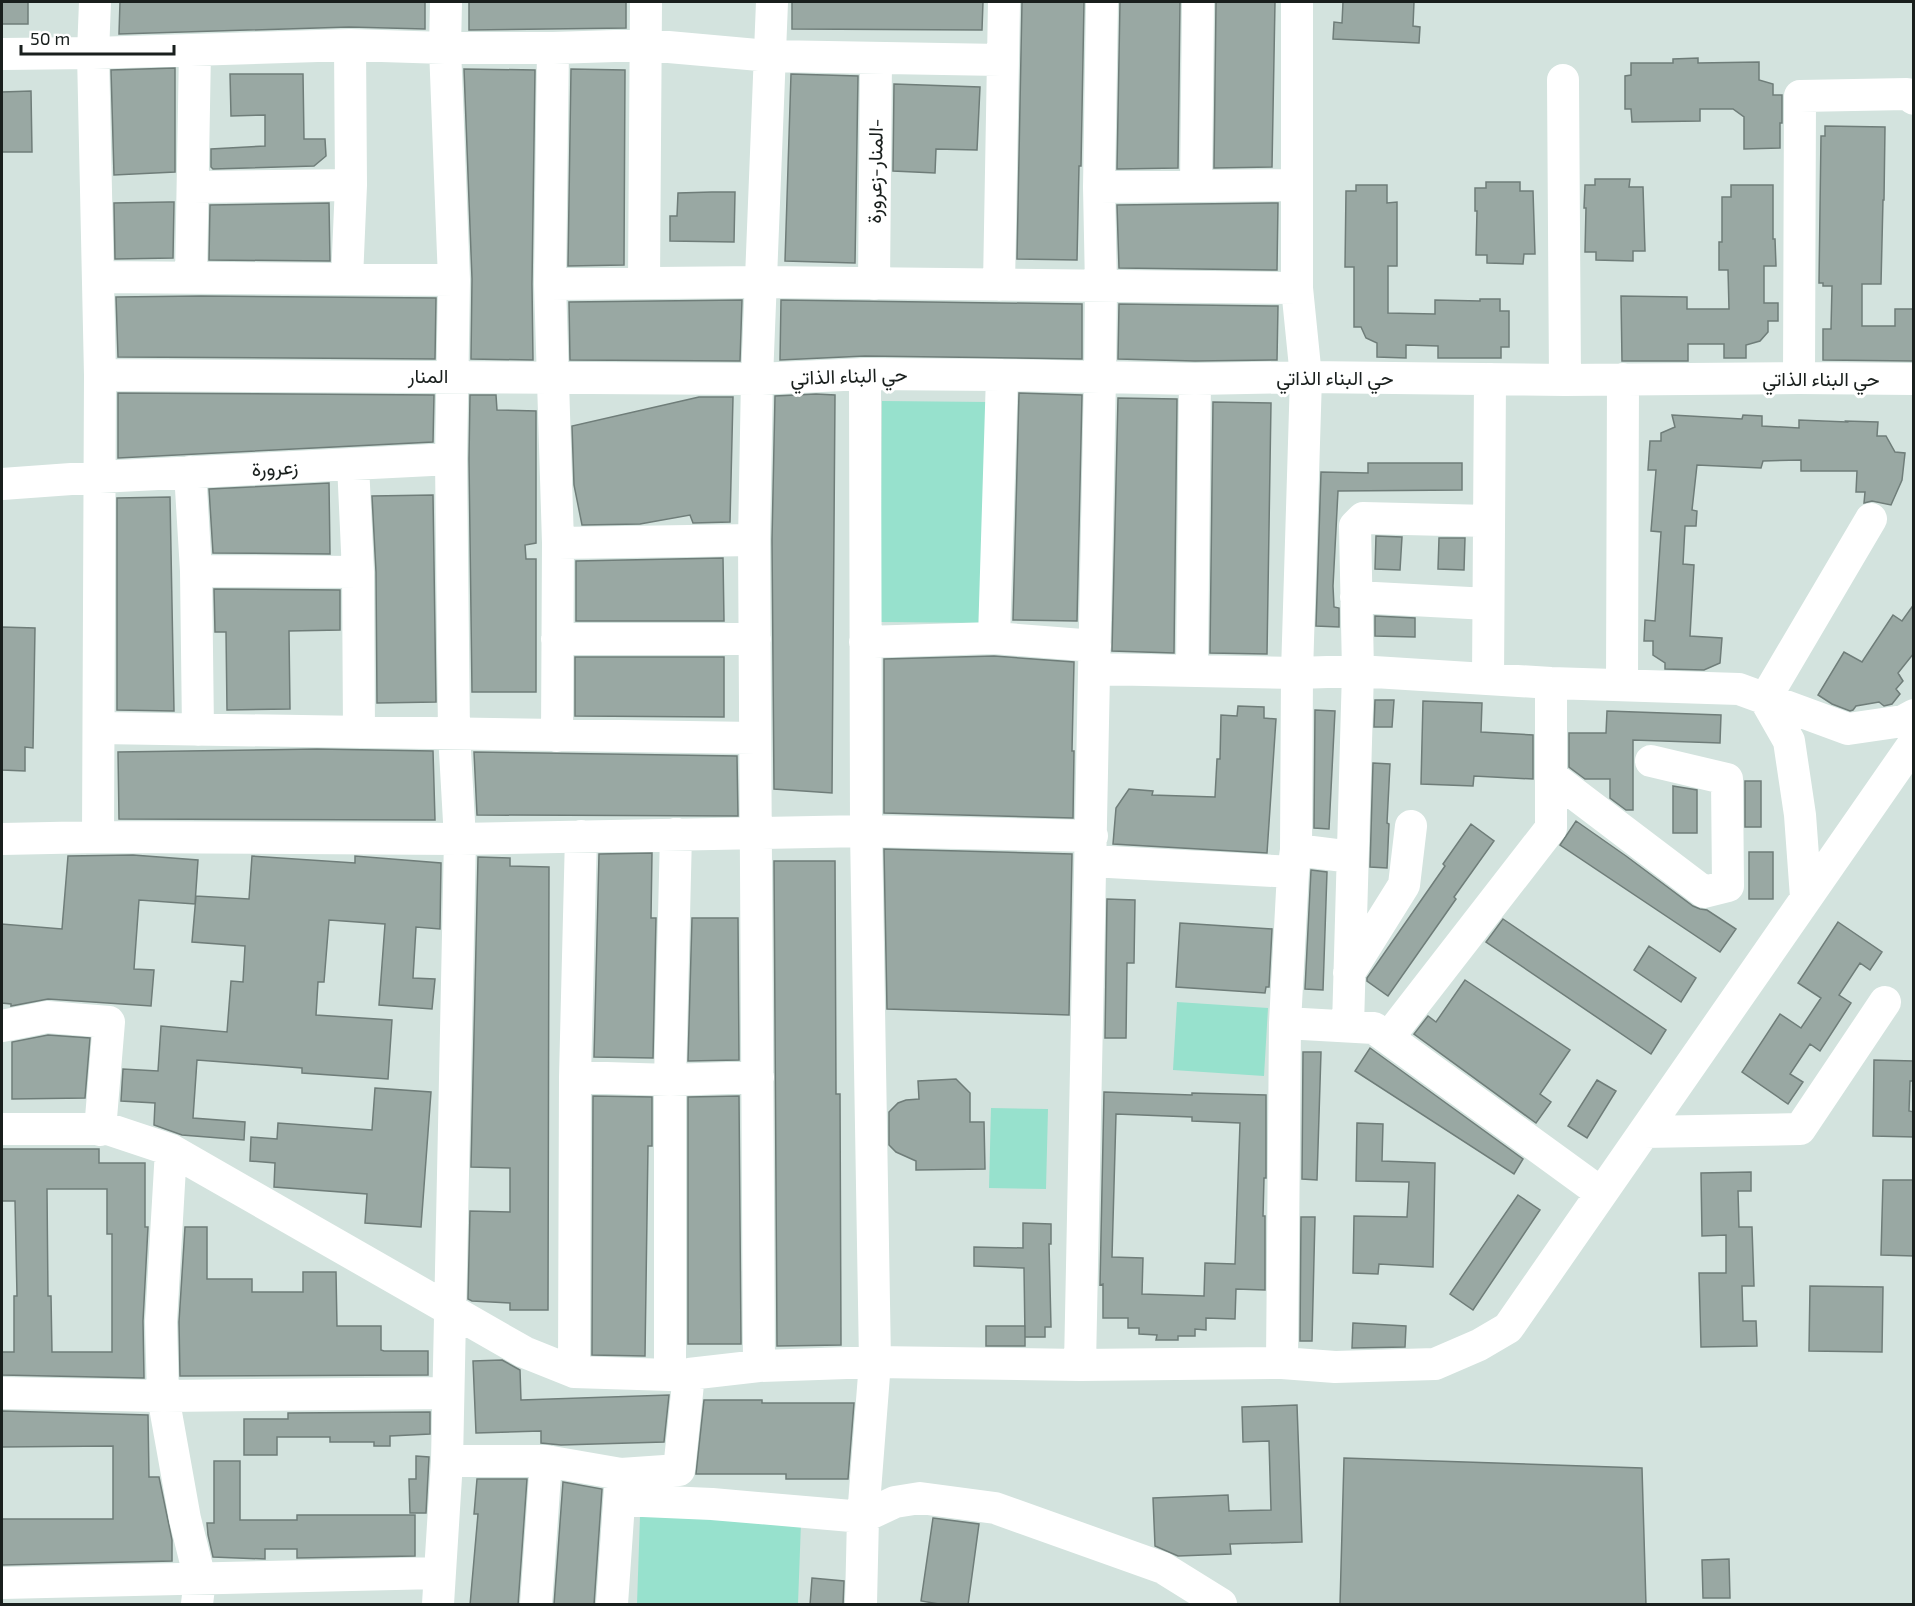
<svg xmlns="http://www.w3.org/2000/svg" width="1915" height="1606" font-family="'Exo 2',Vazirmatn,sans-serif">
<rect width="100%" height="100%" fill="#d3e3de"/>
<!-- green -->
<path fill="#97e1cd" d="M882 401 989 402 987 623 880 622Z
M1177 1002 1268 1008 1264 1076 1173 1070Z
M991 1108 1048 1109 1046 1189 989 1188Z
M640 1516 801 1523 798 1604H637Z"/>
<!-- building -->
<path fill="#99a8a3" stroke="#6f7d79" stroke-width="1.5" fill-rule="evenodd" d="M2 2H28V24H2Z
M120 2H425V29L349 27 119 34Z
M469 2H626V28L469 30Z
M792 2H983L982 30 792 29Z
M1022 2H1084L1081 166H1079L1077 260 1017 259Z
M1120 2H1180L1178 168 1117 169Z
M1216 2H1275L1272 167 1214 168Z
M1343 2H1414L1413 26 1420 27 1419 43 1333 39 1334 22 1342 23Z
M1698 58V63L1759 62V80L1773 84V95H1782V123H1780V148L1744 149V117L1733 109H1700V121L1632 122 1631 109H1625V76L1631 75V63H1673V59Z
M175 68V172L114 175 111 70Z
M464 69 535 70 532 284 533 360 471 359 472 279Z
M571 69 625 70 624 265 568 266Z
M230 74H303L304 139H325L326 156 314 166 213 169 211 167V149L265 146V115L231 116Z
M791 74 858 76 855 263 785 261Z
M894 84 980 87 977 150 936 149 935 173 893 171Z
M31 91 32 152H2V92Z
M1825 126 1885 127 1884 200H1883L1881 284H1862V326H1895V309H1914V361L1823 360V329H1831L1832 286H1823V283H1819L1821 136H1825Z
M1595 179H1630L1629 187H1643L1645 251H1633V261L1596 260V252H1585L1586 208H1584L1585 185H1595Z
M1486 182H1520V191H1533L1535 254H1524L1523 264 1487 263V255H1476L1477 211H1475V188H1486Z
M1356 185H1387V203L1397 202V266H1388V313L1435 314V300L1480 301V299H1500V311H1509V347H1501V358H1438V346L1406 345V358L1377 357V343L1366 338 1361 327H1354V267H1345L1346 191H1356Z
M1731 185H1773V239H1775L1776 266H1764V303H1778V321H1768V332L1760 341 1746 345V358H1724V344H1688V361H1622L1621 296 1687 297V309H1729L1728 270H1719V242H1722V197H1731Z
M712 192H735L734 242 670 241V216H677L678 193Z
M169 202H174L173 258 115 259 114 203Z
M329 203 330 261 209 260 210 205Z
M1278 203 1277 270 1119 268 1117 205Z
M201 296 436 298 435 359 118 357 116 297Z
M742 300 740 361 570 360 569 302Z
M781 300 1082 304V359L865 356 780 360Z
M1119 304 1278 306 1277 360 1195 361 1118 359Z
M118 393 434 395 433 442 118 458Z
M1019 393 1082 395 1077 621 1013 620Z
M816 394 835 395 832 793 774 789 772 540 775 396Z
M470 395H496L497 410 536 411V543L525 545 526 559H536V692H472L469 459Z
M699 397H733L730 522 693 523 690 515 640 524 582 525 574 485 572 426Z
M1118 398 1177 399 1174 653 1112 651Z
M1213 402 1271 403 1267 654 1210 653Z
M1672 415 1742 419 1743 415 1762 416V426L1799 428V420L1847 422 1846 421 1878 422 1877 436H1886L1895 452 1905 453 1902 480 1891 505 1872 501 1864 503 1865 492H1856L1857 471H1801V460L1763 461 1761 468 1697 465 1692 510 1697 511 1696 526H1685L1683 564 1694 565 1690 636 1722 638 1720 663 1704 670 1665 669V663L1653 655V641H1644L1645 620 1655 621 1661 532 1651 531 1656 470H1648L1650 441H1661V433L1675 427Z
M1368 463H1462V490L1338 491 1333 586 1334 607 1339 608V627L1316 626 1321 472 1368 473Z
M329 483 330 554 213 553 209 489Z
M433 495 436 702 377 703 376 572 372 496Z
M170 497 174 711 117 710V498Z
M1376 536 1402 537 1400 570 1375 569Z
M1439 538H1465L1464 570 1438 569Z
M723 558 724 621H576V561Z
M214 589 340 590V630L289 631 290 709 227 710 226 632H215Z
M1914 604V653L1898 673 1903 681 1896 689 1900 694 1892 704 1884 706 1879 702 1856 706 1853 710 1850 711 1832 704 1818 695 1844 652 1862 662 1893 615 1902 621Z
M1375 616 1415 618V637L1375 636Z
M2 627 35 628 33 748 25 747V771L2 770Z
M994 656 1074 662 1072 751H1074L1073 818 884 813V659Z
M575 657H724V717L575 716Z
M1375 700H1394L1392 727H1374Z
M1423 701 1482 703 1481 732 1533 735V779L1474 776 1473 786 1421 784Z
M1238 706 1264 707V718L1276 719 1267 853 1113 844 1116 808 1129 789 1153 791 1152 795 1215 797 1217 759H1220L1221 715 1237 716Z
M1315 710 1335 711 1329 829 1314 828Z
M1607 711 1721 715 1720 743 1633 740V810H1626L1610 798V779H1585L1569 767V733H1606Z
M317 749 433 751 435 820 119 819 118 752Z
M474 752 737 756 738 816 477 815Z
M1373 763 1390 764 1387 823 1389 824 1387 868 1370 867Z
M1745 781H1761V827H1745Z
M1673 786 1697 790V833H1673Z
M1576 821 1626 856 1693 906 1700 909 1707 910 1736 929 1720 952 1560 845Z
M1471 824 1494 841 1454 897 1456 899 1388 996 1367 981V978L1445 866 1443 864Z
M884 849 1072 854 1069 1015 887 1009Z
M1749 852H1773V899H1749Z
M652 853 651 918H656L653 1058 594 1057 599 854Z
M133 855 198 860 195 904 139 900 134 969 154 970 151 1006 48 999 11 1006V1004L2 1003V924L62 929 68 856Z
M252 856 355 863V856L441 863 440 929 416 927 413 978 435 979 432 1009 379 1005 385 924 329 920 324 982H318L316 1015 392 1020 388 1079 302 1073V1068L197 1060 193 1118 245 1122 244 1140 182 1135 154 1125 155 1103 121 1101 123 1069 158 1071 161 1026 227 1032 231 981 243 982 245 946 192 942 196 896 249 899Z
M478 857 510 858V866L549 867 548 1310H510V1303L472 1301 468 1299 470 1211 510 1212V1168L471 1167Z
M774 861H835L836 1094H840L841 1345 777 1346Z
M1311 870 1327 872 1323 990 1305 989Z
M1107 899 1135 900 1134 963H1127L1126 1038H1105Z
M692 918H738L739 1060 688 1061Z
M1503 919 1666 1030 1651 1054 1486 942Z
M1838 922 1882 952 1870 970 1860 963 1839 995 1851 1003 1820 1051 1810 1044 1790 1074 1803 1082 1788 1104 1742 1072 1780 1014 1801 1028 1821 998 1798 983Z
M1180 923 1272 929 1269 987H1266L1265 993 1176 987Z
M1649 946 1696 978 1681 1002 1634 970Z
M1465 980 1570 1050 1540 1094 1551 1102 1536 1123 1414 1034 1428 1016 1436 1022Z
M48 1035 90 1038 85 1098 12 1099V1042Z
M1370 1048 1523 1159 1514 1174 1355 1071Z
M1303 1052H1321L1317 1180 1302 1179Z
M1874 1060 1914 1061V1081H1910L1909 1111 1914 1112V1137L1873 1136Z
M956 1079 970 1093V1122H984L985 1169 916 1170V1161L896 1152 889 1145V1112L898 1103 906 1100 919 1099 918 1081Z
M1597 1080 1616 1091 1587 1138 1568 1126Z
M375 1088 431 1092 421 1227 365 1223 367 1194 274 1187 275 1163 250 1161 251 1137 277 1139 278 1123 372 1130Z
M1104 1092 1192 1095V1093L1266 1095V1178H1264L1263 1216H1265V1290L1236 1289 1235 1319 1206 1318V1330L1195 1329V1336H1178V1340H1156L1157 1335 1139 1334V1328H1128V1318H1103V1284L1100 1285ZM1116 1114 1192 1117V1121L1240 1123 1235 1264 1205 1263 1204 1296 1142 1294 1143 1258 1112 1257Z
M593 1096 652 1097V1146H648L645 1356 592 1355Z
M739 1096 741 1344H688V1097Z
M1357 1123 1383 1124 1382 1161 1435 1163 1433 1267 1379 1264 1378 1274 1353 1273 1354 1216 1407 1217 1409 1182 1356 1181Z
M2 1149H99V1163H145V1227H148L143 1321 144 1378 2 1375V1352H14V1296H17L15 1201H2ZM47 1189H107V1234H112V1352H52L51 1296H48Z
M1751 1172V1191H1738L1739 1227H1752L1754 1286H1742L1743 1321H1756L1757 1346 1701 1347 1699 1273H1726V1235L1702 1236 1701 1173Z
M1883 1180H1914V1256L1881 1255Z
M1518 1195 1540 1210 1473 1310 1450 1294Z
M1301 1217H1315L1312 1341H1300Z
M1023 1223 1051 1224V1244H1049L1051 1327H1045V1337H1025L1024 1268 974 1266V1247L1023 1248Z
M185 1227H207V1279H252V1292H303V1272H336L337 1326H381V1350L384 1351H428V1375L180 1376 179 1322Z
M1810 1286 1883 1287 1882 1352 1809 1351Z
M1353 1323 1406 1326 1405 1347 1352 1348Z
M986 1326H1025V1346H986Z
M502 1360 520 1370 521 1400 669 1395 664 1442 561 1445 541 1443V1431L476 1433 473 1361Z
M704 1400H762V1403H854L848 1479H786V1474H696Z
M1297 1405 1302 1542 1230 1544 1231 1554 1178 1556 1155 1546 1153 1498 1228 1495 1229 1511 1271 1510 1269 1441 1243 1442 1242 1407Z
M2 1411 148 1415 149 1477H159L172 1540V1561L2 1565V1519H113V1446L2 1447Z
M430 1412V1434L390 1436V1446H374V1442H330V1437H277V1455H244V1419H288V1413Z
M416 1456 429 1457 426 1513H410L409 1479H416Z
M1344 1458 1642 1468 1646 1605H1340Z
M214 1461H240V1520H297V1515H415V1556L297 1558V1549H265V1559L213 1557 208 1535 207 1523H214Z
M477 1479H527L518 1605H470L478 1514H474Z
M563 1482 602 1489 594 1605H554Z
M933 1518 979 1524 968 1605H945L921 1601Z
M1729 1559 1730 1598H1703L1702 1560Z
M812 1578 844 1581 843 1605H810Z"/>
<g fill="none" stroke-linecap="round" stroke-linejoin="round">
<!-- minor -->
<path stroke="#fff" stroke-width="32" d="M95 2 93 53 100 375 98 837
M553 48 550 284 558 543 557 736
M2 54 93 53 350 45 445 48H553L646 45 770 56 1001 60
M1563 80 1565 380
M1196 186 1198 2
M193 187 351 185
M1099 187 1297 185
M98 277 454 280
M191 277 195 50
M347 279 351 185 350 45
M644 282 646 2
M550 284 762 282 1297 288
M874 284 876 58
M999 285 1004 2
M100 375 757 379 865 374 1002 375 1195 379 1306 377 1565 380 1799 378 1914 379
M1799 378 1800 96 1907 94 1914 99
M353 464 358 572 359 732
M190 472 196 571 198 730
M2 484 99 477 451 459
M558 543 754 540
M196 571 358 572
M1356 597 1488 604
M994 638 1002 375
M557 639H755
M865 642 994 638 1095 646
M1095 669 1297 673 1358 671 1551 683 1739 689 1848 729 1903 721 1914 715
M1192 670 1195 379
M1488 679 1490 379
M1622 685 1623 379
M100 728 755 738
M1551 776 1704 892 1728 886 1727 779 1651 761
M2 839 98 837 460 839 866 831 1092 836
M1296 850 1352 857
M1091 861 1293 872
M1806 897 1800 815 1789 741 1765 699 1871 519
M1349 973 1404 885 1411 826
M1285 1023 1374 1028 1601 1193
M2 1026 47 1017 109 1022 100 1130
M1348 1026 1358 671 1355 526 1363 518 1489 521
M1388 1038 1551 828V683
M575 1077 670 1080 758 1077
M2 1129H108L171 1150 524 1352 574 1372 670 1375 689 1374 759 1366 875 1362 1080 1365 1282 1363 1335 1367 1435 1364 1479 1345 1508 1328 1914 743
M1644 1132 1800 1129 1885 1002
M171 1150 161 1322 163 1396 185 1519 200 1579 197 1604
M1282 1363 1285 1023 1293 872 1296 850 1297 673 1306 377 1297 288V2
M1080 1365 1100 377 1101 286 1099 187 1102 2
M759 1366 754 540 757 379 772 2
M574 1372 575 1077 581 836
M670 1375V1080L676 834
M2 1393 163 1396 448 1393
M447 1461H546L621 1474
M620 1500 712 1504 863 1517 895 1502 920 1498 995 1508 1163 1568 1221 1604
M2 1583 439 1573
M438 1604 447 1461 460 839 454 734 451 459 454 280 445 48 446 2
M536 1604 546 1461
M612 1604 621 1474 679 1470 689 1374
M861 1604 863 1517 875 1362 866 831 865 374"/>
</g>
<g text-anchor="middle" stroke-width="6" stroke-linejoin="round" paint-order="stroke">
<!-- street labels -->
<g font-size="20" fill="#191f1d" stroke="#fff">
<text transform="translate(875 171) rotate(-89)" y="7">المنار-زعرورة-</text>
<text x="428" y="383">المنار</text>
<text transform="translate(849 376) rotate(-2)" y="7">حي البناء الذاتي</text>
<text x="1335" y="385">حي البناء الذاتي</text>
<text x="1821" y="386">حي البناء الذاتي</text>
<text transform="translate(275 468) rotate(-3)" y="7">زعرورة</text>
</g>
</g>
<!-- border -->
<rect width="1915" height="1606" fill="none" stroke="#191f1d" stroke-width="6"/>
<!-- scale -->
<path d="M21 45v9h153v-9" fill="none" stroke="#191f1d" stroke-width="3"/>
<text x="30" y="45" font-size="18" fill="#191f1d" stroke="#ffffff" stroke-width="4.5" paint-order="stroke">50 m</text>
</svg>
